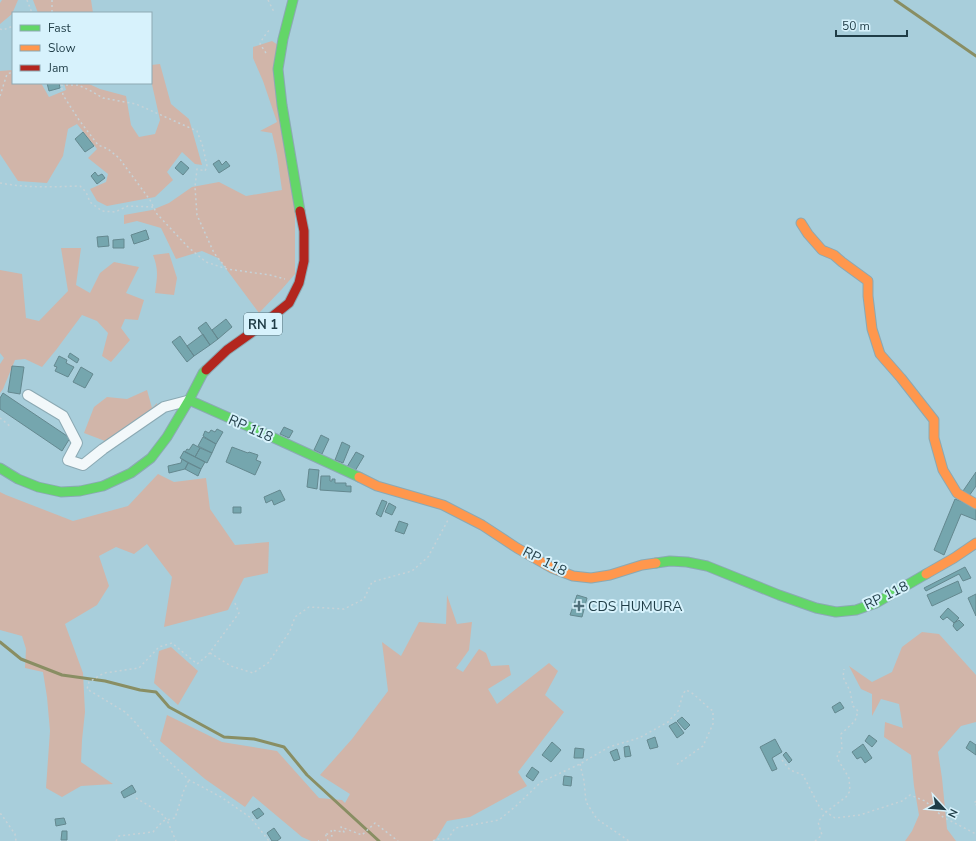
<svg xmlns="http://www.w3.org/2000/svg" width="976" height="841" font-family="'Nunito Sans',sans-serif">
<rect width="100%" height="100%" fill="#a8cedb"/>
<!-- green -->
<path fill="#d1b5a9" d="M2 0H18L12 14 0 24V3Z
M33 0H91L93 13H38Z
M272 41 278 45 295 198V274L282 289 259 313 218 258 202 251 176 259 161 228 137 221 124 224V215L152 210 169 203 192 187 219 182 246 196 282 190 277 155 272 133 260 131 277 122 263 81 253 58V47Z
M160 64 171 104 189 119 202 165 195 164 182 152 167 172 173 180 155 197 107 206 97 201 90 189 106 182 108 174 88 158 97 149 77 124 68 129 63 156 47 183 18 181 0 154V71L13 70V83H41L49 97 66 90 64 83H87L100 89 126 96 131 125 139 137 155 134 160 120 151 80V65Z
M61 248H81L76 285 90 293 100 273 114 262 139 267 126 293 144 300 138 320 125 319 121 328 130 340 111 362 102 356 108 333 97 321 82 315 56 350 42 367 25 359 15 360 3 389 0 393V364L4 358 0 353V270L22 274 26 318 39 321 68 291Z
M169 253 177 278 174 295 155 293C157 277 159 271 153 255Z
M147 390 152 408 157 403 156 408 105 441 84 433 94 407 107 397 127 399Z
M158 474 174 482 206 478 210 509 235 545 269 542 268 573 244 578 228 610 164 627 172 577 147 544 134 554 116 547 99 556 109 586 97 605 65 624 83 673 85 712 82 740 81 762 113 784 81 786 62 797 46 788 50 731 47 697 43 672 25 668 26 649 22 636 0 630V492L6 495 73 521 128 506Z
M447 595 457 624 472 622 469 650 456 668 463 672 479 649 486 653 491 666 509 665 511 675 488 689 497 704 549 663 558 671 545 695 564 712 518 772 527 786 470 817 447 821 436 839 433 841H311L302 837 253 796 245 807 205 779 160 741 167 715 222 742 277 751 319 798 342 800 345 803 350 794 320 775 352 739 388 691 382 642 401 656 419 622 446 624Z
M922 632 939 634 976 675V722L961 726 938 752 942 778 947 829 956 841H905L912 831 919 815 914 786 911 755 884 737 885 722 903 728 899 704 881 699 872 716V694L861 689 849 666 872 682 892 672 902 647Z
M171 647 198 671 178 705 154 683 159 651Z"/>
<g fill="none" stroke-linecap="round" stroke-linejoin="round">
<!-- stream -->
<path stroke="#898e63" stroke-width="3" d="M895 0 976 56
M0 642 21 659 62 675 105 681 140 690 156 692 169 707 224 737 254 739 284 747 307 775 379 841"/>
</g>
<!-- building -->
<path fill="#75a6ae" stroke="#64888f" d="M47 83H59L60 88 49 91Z
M83 132 94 146 85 152 75 139Z
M219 160 222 165 226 161 230 166 219 173 213 164Z
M181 161 189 168 183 175 175 168Z
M95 172 98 176 102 174 105 178 97 184 91 176Z
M146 230 149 239 134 244 131 235Z
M108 236 109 246 98 247 97 237Z
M124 239V248H113V240Z
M226 319 232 327 218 339 212 330Z
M206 322 218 339 210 345 198 328Z
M203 334 210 345 194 356 187 346Z
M180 336 194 356 187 362 172 342Z
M70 353 79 359 77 363 68 357Z
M59 356 67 360 66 363 74 367 68 377 55 371 57 367 54 366Z
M12 366 24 367 20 394 8 392Z
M81 367 93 374 85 388 73 382Z
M3 393 70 438 62 451 0 409V398Z
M284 427 293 431 289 438 280 434Z
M217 429 223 432 216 444 203 436 205 431 209 433 211 430 215 432Z
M321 435 329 439 322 454 314 450Z
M203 437 216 444 212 453 198 446Z
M342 442 350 446 343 463 335 460Z
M193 444 200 448 195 457 185 452 187 449 189 450Z
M232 447 248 453 249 452 258 455 256 460 261 462 255 475 226 462Z
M200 448 212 453 207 463 195 457Z
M184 451 205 462 201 469 180 458Z
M356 452 364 456 355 471 347 467Z
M182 459 188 463 185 469 169 473 168 466 181 463Z
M188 463 201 469 198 476 185 469Z
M309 469 319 470 317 489 307 487Z
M976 472V486L969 496 963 491Z
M321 476H330V481H332V479H335V483H346V486H351V492L320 490Z
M280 490 285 500 274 505 272 500 266 503 264 497Z
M955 499 976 507V520L961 514 944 555 934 550Z
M382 500 387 502 381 517 376 514Z
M389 503 396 507 392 515 385 512Z
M233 507H241V513H233Z
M399 521 408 524 404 534 395 531Z
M965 567 971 578 963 581 959 574 926 591 924 588Z
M958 581 962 592 932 606 927 595Z
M976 594V616L968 598Z
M577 595 587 598 582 617 570 615Z
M948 608 959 618 954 623 947 617 943 620 940 617Z
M959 620 964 625 957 631 953 626 954 623Z
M840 702 844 708 835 713 832 707Z
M682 717 690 725 685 730 677 721Z
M676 722 684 733 677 738 669 726Z
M869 735 877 741 872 747 865 741Z
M655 737 658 747 650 749 647 740Z
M775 739 782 752 772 758 777 769 772 771 760 747Z
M970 741 976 745V755L966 748Z
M552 742 561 750 551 762 542 755Z
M863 744 872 758 865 763 861 757 857 759 852 752Z
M629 746 631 756 625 757 624 747Z
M575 748 584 749 583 758H574Z
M617 749 620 759 614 761 610 752Z
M786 752 792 760 789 763 783 755Z
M532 767 539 772 533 781 526 776Z
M564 776 572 777 571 786 563 785Z
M132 785 136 792 124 798 121 792Z
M259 808 264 814 257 819 252 812Z
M64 818 66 824 56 826 55 819Z
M274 828 281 838 277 841H272L267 833Z
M62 831H67V840H61Z"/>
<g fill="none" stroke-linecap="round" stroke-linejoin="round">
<defs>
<path id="street" d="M28 395 63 416 77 443 68 460 83 465 103 449 164 407 187 401"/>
<path id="fast" d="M293 0 283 39 278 69 282 105 300 211
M189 400 261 432 359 477
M0 468 18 479 38 487 61 492 80 491 103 486 131 473 151 458 167 437 189 400 203 373 206 370
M656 563 670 561 687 562 707 566 779 595 816 608 836 612 856 610 876 603 926 574"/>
<path id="slow" d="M801 223 808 234 822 250 834 255 842 262 868 281V296L872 329 880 354 901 378 934 420V438L943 470 957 493 976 504
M359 477 377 486 443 505 482 525 517 548 552 568 573 576 591 578 610 575 642 565 656 563
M926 574 954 558 976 543"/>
<path id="jam" d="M206 370 227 350 258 328 289 303 299 283 304 261V231L300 211"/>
</defs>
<!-- street casing -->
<use href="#street" stroke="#8ba9b3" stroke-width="12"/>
<!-- fast casing -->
<use href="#fast" stroke="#8ba9b3" stroke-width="11"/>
<!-- slow casing -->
<use href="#slow" stroke="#8ba9b3" stroke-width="11"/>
<!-- jam casing -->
<use href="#jam" stroke="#8ba9b3" stroke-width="11"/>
<!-- path -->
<path stroke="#c6d2d7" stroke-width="1.5" stroke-dasharray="2 3" stroke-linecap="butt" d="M27 0 32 13
M52 0V13
M268 0 274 12
M0 29 3 30 13 26
M266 53 260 44 263 38 270 29
M61 83 63 95 79 120 98 145 108 149 119 158 150 200 157 214 188 247 206 262 227 269 270 275 285 279
M61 85H78L89 90 103 98 136 104 197 131 203 147 207 166 205 171 197 169 195 187 197 215 214 253 227 269
M0 96 7 74 13 72
M0 183C27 188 53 187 80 186L86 192 90 202 102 211 115 212 128 206 153 207
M0 418 11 427
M235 603 239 613 208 655 197 664 172 643 159 647 139 668 104 673 89 682 87 689 125 712 135 722 160 753 189 780 221 797 251 818 269 841
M210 653 231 666 253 673 268 663 290 631 295 617 309 607 344 609 364 599 372 582 412 571 428 557 448 520
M782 760 790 770 803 775 820 808 835 818 860 815 902 801 910 795 925 801 943 817 976 834
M580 764 584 781 586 802 597 819 629 841
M136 798 161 813 167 820 176 841
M976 801 974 803 976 805
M0 814H1L15 834 16 841
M116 841 119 836 153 832 163 821 175 818 184 790 189 780
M318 841H319
M328 841 325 833 332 836 331 830 344 832 341 827 362 835 375 823 398 841
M433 841 436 839H448L455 828 499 820 516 806 541 782 580 764 609 747 639 738 668 722 678 711 683 694 686 690C696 694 704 705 713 711V724L703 746 676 765
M815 841 822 835 818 822 826 812 846 797 850 791 849 778 837 758 838 753 842 750 841 734 855 721 858 711 853 706 850 691 843 677 844 669"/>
<!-- street -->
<use href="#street" stroke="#f2f8fa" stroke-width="10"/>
<!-- fast -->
<use href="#fast" stroke="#63d668" stroke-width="9"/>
<!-- slow -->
<use href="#slow" stroke="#ff974d" stroke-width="9"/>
<!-- jam -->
<use href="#jam" stroke="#b3261e" stroke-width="9"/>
</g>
<!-- markers -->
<path fill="#4f6f7a" stroke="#d7f2fc" stroke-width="1.5" d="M577 600h4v4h4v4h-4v4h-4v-4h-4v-4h4z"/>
<g text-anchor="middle" stroke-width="4" stroke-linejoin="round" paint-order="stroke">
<!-- shield labels -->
<rect fill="#d7f2fc" stroke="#56737d" stroke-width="1" x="244" y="313" width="38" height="22" rx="3"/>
<g font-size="13" font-weight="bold" fill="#1f3c46">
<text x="263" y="329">RN 1</text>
</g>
<!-- street labels -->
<g font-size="14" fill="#1f3c46" stroke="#d7f2fc">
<text transform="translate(251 428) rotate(24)" y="5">RP 118</text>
<text transform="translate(545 561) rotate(27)" y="5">RP 118</text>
<text transform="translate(886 595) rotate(-26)" y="5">RP 118</text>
</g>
<!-- poi labels -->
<g font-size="14" fill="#1f3c46" stroke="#d7f2fc" text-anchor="start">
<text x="588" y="611">CDS HUMURA</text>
</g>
</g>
<!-- legend -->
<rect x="12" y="12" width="140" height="72" fill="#d7f2fc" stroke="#8da9b3"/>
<rect x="20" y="25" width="20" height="6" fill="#63d668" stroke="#8da9b3"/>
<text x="48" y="32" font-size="12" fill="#1f3c46">Fast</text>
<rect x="20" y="45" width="20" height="6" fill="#ff974d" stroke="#8da9b3"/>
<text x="48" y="52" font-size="12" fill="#1f3c46">Slow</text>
<rect x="20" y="65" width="20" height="6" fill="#b3261e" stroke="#8da9b3"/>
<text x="48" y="72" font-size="12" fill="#1f3c46">Jam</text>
<!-- north arrow -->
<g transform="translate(944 809) rotate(116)" stroke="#d7f2fc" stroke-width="3" paint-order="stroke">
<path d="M0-3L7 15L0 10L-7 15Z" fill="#1f3c46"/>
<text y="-6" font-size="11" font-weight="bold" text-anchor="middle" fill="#1f3c46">N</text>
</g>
<!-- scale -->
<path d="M836 30v6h71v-6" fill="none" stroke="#1f3c46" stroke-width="2"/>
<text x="842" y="30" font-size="12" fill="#1f3c46" stroke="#d7f2fc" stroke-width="3" paint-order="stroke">50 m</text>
</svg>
